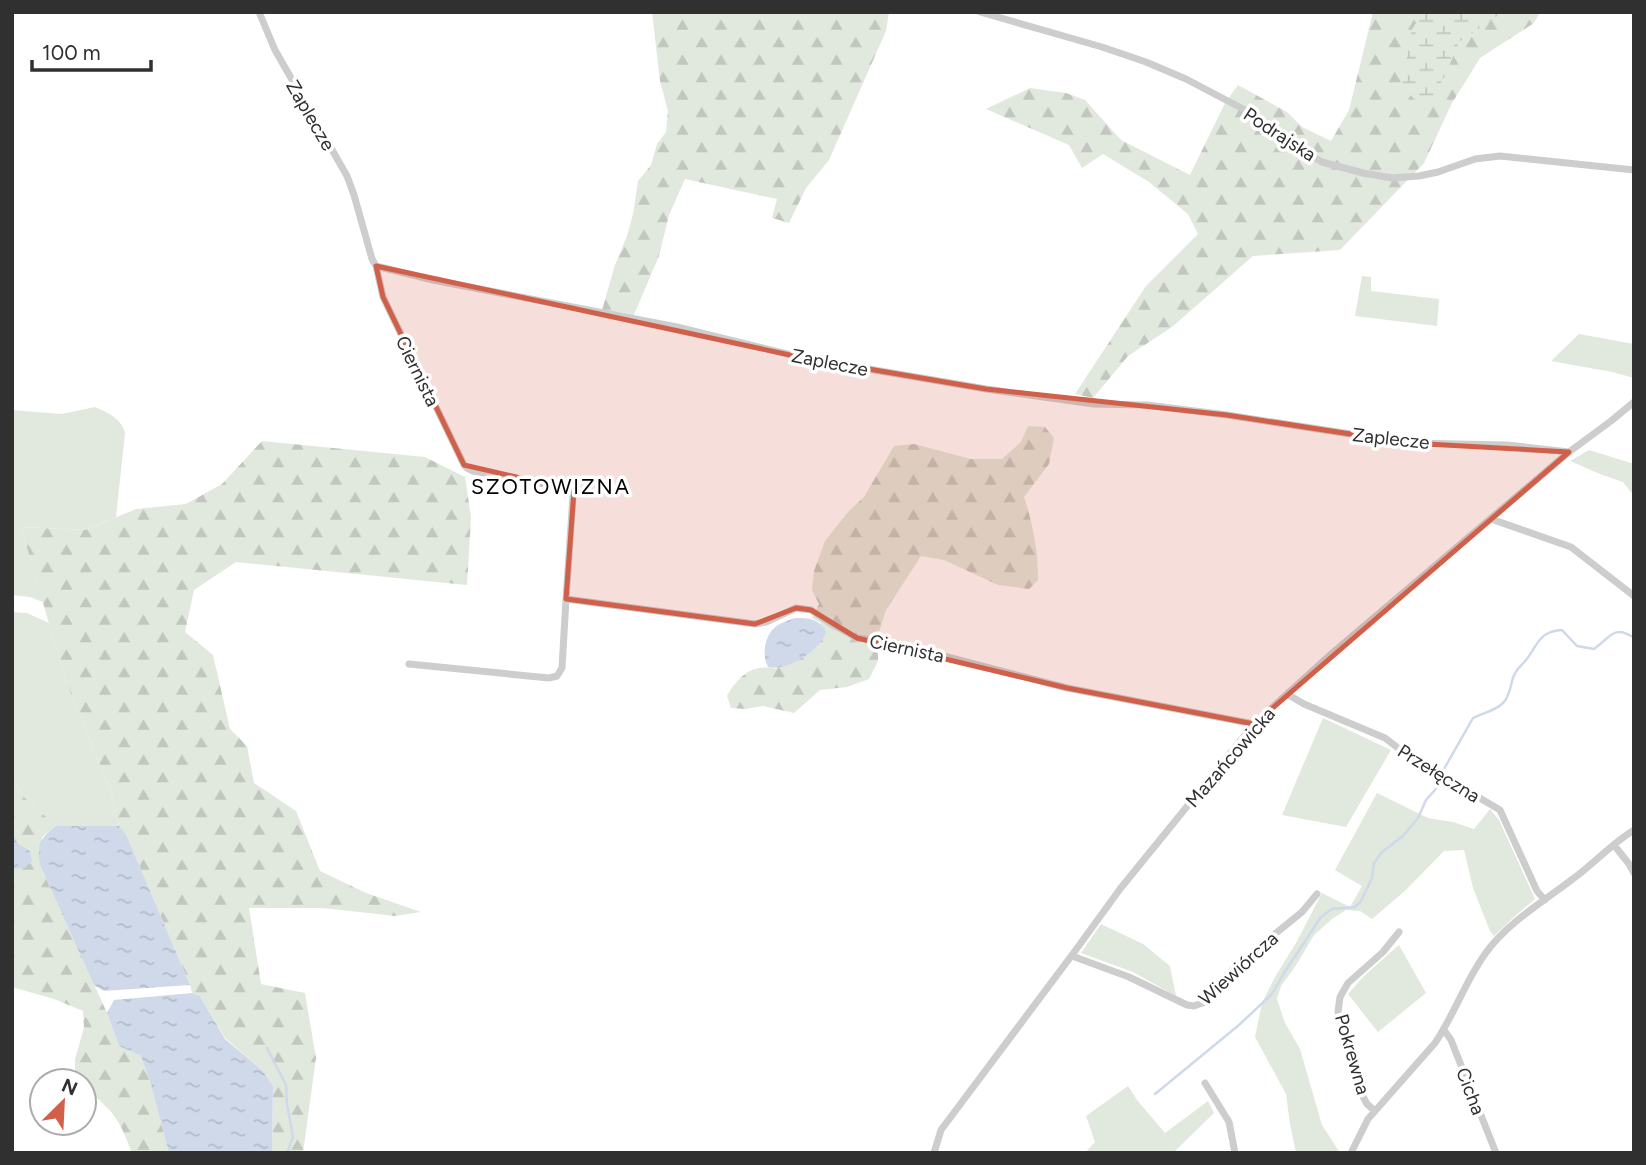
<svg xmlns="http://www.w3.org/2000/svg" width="1646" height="1165" font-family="Figtree,sans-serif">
<defs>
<pattern id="forest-firs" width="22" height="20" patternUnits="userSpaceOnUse" patternTransform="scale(1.75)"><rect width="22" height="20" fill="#e1e8dd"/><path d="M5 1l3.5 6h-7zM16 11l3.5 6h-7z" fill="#c1c7be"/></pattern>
<pattern id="wetland-marsh" width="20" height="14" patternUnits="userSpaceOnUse" patternTransform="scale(1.75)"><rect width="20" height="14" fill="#e1e8dd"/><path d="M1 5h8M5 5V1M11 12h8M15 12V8" fill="none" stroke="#c1c7be"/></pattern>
<pattern id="water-ripples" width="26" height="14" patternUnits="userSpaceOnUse" patternTransform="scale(1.75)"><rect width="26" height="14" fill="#cfd9e9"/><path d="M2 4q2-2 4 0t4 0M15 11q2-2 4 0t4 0" fill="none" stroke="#b2bbc8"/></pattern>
</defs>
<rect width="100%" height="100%" fill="#fff"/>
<!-- grass -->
<path fill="#e1e8dd" d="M1362 276 1371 277V291L1439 299 1437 326 1355 316Z
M1579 334 1634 344V378L1612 372 1551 361Z
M95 407C107 412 122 419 125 433L116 517 85 530 21 527 43 602 30 597 12 595V410L62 414Z
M1589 450 1634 464V496L1623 482 1600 474 1570 461Z
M12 612 27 613 49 623 66 682 111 792 119 826H56L23 796 12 775Z
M1323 718 1391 750 1346 827 1282 815Z
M1377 793 1428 818 1453 822 1474 829 1490 809 1499 820 1535 899 1515 916 1494 936 1490 931 1473 888 1464 850 1444 851 1406 890 1372 919 1360 911 1346 910 1332 919 1314 935 1295 967 1281 986 1277 999 1285 1023 1300 1049 1322 1125 1340 1153H1296L1290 1124 1286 1094 1255 1037 1262 1003 1275 977 1296 943 1322 893 1350 907 1362 886 1335 870Z
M1101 924 1143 944 1170 966 1176 996 1133 972 1081 953Z
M1399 945 1426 993 1378 1032 1348 994 1364 976Z
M1128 1086 1137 1100 1165 1133 1208 1101 1214 1113 1173 1153H1085L1095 1142 1086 1116Z"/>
<!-- forest -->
<path fill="url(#forest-firs)" d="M652 12H889L886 31 829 160 806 188 789 223 772 218 777 199 685 179 669 215 659 256 633 317 602 310 615 265 627 236 633 214 638 181 651 165 657 144 666 132 668 111 660 81Z
M1373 12H1540L1534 23 1480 58 1452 103 1424 163 1340 250 1253 256 1172 327 1128 356 1093 398 1075 394 1146 286 1198 234 1188 214 1149 182 1103 154 1082 168 1069 145 986 109 1030 88 1066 93 1085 100 1121 140 1190 175 1225 103 1238 85 1287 112 1302 127 1331 141 1349 110Z
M1028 426 1045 427 1054 438 1049 464 1024 497C1033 525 1038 550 1038 580L1029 589 998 585 944 560 921 556 886 610 878 635V661L869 679 847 687 820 690 794 713 763 706 745 709 731 708 727 696C738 677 752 663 776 669L821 623 812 618 819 604 812 590 814 571 825 541 848 512 864 497 894 446 914 444 971 459H1002L1021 442Z
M262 441 425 457 465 477 471 517 467 585 236 562 194 590 185 632 213 655 230 729 247 746 254 783 296 811 320 871 366 893 421 912 395 916 323 908H249L261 984 305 993 316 1058 303 1153H272L273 1086 262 1070 225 1038 200 996 192 993 190 985 126 834 119 826 111 792 66 682 21 527 85 530 136 509 186 504 222 484Z
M12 775 23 796 56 826 42 837 40 865 107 1013 119 1046 141 1056 151 1085 169 1153H132C120 1121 113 1108 84 1089V1081H75V1059L84 1028 83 1011 54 999 12 987Z"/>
<!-- wetland -->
<path fill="url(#wetland-marsh)" d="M1424 12H1503L1459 42 1445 76 1428 104 1416 101 1402 86 1412 29Z"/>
<!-- water -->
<path fill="url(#water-ripples)" d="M795 618C809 618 817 618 826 631 822 650 786 672 768 667 761 654 765 633 778 625 783 622 789 620 795 618Z
M56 826H119L126 834 190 985 104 991 94 985 40 865C37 844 39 839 56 826Z
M12 832 18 844 30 851 32 861 25 868 12 869Z
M192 993 200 996 225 1039 262 1070 273 1086 272 1153H169L151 1085 141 1056 119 1046 107 1013 114 1000Z"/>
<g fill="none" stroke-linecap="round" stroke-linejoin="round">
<!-- stream -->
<path stroke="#cfd9e9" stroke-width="2.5" d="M1444 769 1473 718C1483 713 1495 711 1503 703 1510 696 1510 687 1513 678 1515 670 1521 666 1526 660 1538 645 1539 631 1562 630L1577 646 1594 649C1611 637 1613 625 1633 637L1634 639
M267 1048 286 1085 287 1104 293 1137 287 1153
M1155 1094 1239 1025 1272 994 1284 973 1321 917 1332 909 1355 907 1361 901 1372 878 1374 863 1382 852 1403 836 1418 818 1426 800 1435 790 1440 781"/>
<!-- street -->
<path stroke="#cdcdcd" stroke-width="7" d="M259 12 275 50 347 176 354 195 372 259 376 266 433 280 677 327 804 358 986 389 1094 404 1147 405 1227 415 1409 443 1507 445 1569 452
M980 12 1102 47 1146 62 1186 79 1245 110 1299 149 1322 162 1363 173 1392 178 1419 176 1438 172 1475 159 1500 156 1634 170
M376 266 383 297 464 465 467 468 473 471 566 488 570 491 573 496 566 599
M1491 519 1571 547 1634 596
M409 664 549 678 557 676 562 668 566 599 755 624 766 622 796 608 811 610 831 624 857 638 886 641 1067 688 1254 724
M1287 694 1304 704 1385 738 1407 755 1500 810 1537 891 1545 900
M1614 845 1629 864 1634 873
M1072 956 1129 977 1187 1005 1194 1006 1205 1002 1217 986 1237 965 1302 912 1317 894
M1444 1030 1451 1040 1496 1153
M1205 1083 1229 1122 1235 1153
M1375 1111 1367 1104 1360 1091 1338 1012 1340 997 1348 983 1383 952 1399 932
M934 1153 941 1130 1075 951 1120 889 1254 724 1329 656 1569 452 1611 421 1634 402
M1351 1153 1368 1119 1435 1043C1454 1015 1465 982 1485 954 1509 920 1551 897 1583 871 1600 857 1616 841 1634 830"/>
</g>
<!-- marked area -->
<path fill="#d0604a" fill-opacity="0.2" stroke="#d0604a" stroke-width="5" stroke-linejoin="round" d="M376 266 804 358 986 389 1227 415 1409 443 1569 452 1254 724 1067 688 857 638 811 610 796 608 755 624 566 599 574 490 464 465 383 297Z"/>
<g text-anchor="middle" stroke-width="7" stroke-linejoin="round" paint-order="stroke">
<!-- street labels -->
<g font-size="19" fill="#303030" stroke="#fff">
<text transform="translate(311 115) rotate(60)" y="7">Zaplecze</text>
<text transform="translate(1280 134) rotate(33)" y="7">Podrajska</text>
<text transform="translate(830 362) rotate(11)" y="7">Zaplecze</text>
<text transform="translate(418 371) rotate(64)" y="7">Ciernista</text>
<text transform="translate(1391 438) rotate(6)" y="7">Zaplecze</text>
<text transform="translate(907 648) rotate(12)" y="7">Ciernista</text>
<text transform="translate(1230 757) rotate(-49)" y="7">Mazańcowicka</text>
<text transform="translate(1439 773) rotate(32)" y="7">Przełęczna</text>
<text transform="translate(1238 968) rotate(-42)" y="7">Wiewiórcza</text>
<text transform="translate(1353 1054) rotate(74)" y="7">Pokrewna</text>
<text transform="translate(1471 1091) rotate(69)" y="7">Cicha</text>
</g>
<!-- neighbourhood labels -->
<g font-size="21" letter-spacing="2" fill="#000" stroke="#fff">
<text x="551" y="494">SZOTOWIZNA</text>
</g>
</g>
<!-- border -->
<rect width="1646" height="1165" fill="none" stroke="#303030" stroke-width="28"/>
<!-- north arrow -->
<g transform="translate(63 1102) rotate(24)"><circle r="33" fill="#ffffff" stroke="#acacac" stroke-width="2"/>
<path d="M0-5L12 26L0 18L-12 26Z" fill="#d0604a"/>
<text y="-10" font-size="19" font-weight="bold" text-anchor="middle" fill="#303030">N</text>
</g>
<!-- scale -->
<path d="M32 60v10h119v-10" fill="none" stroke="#303030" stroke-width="3.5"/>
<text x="42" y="60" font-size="21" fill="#303030" stroke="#ffffff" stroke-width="5" paint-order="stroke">100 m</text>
</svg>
